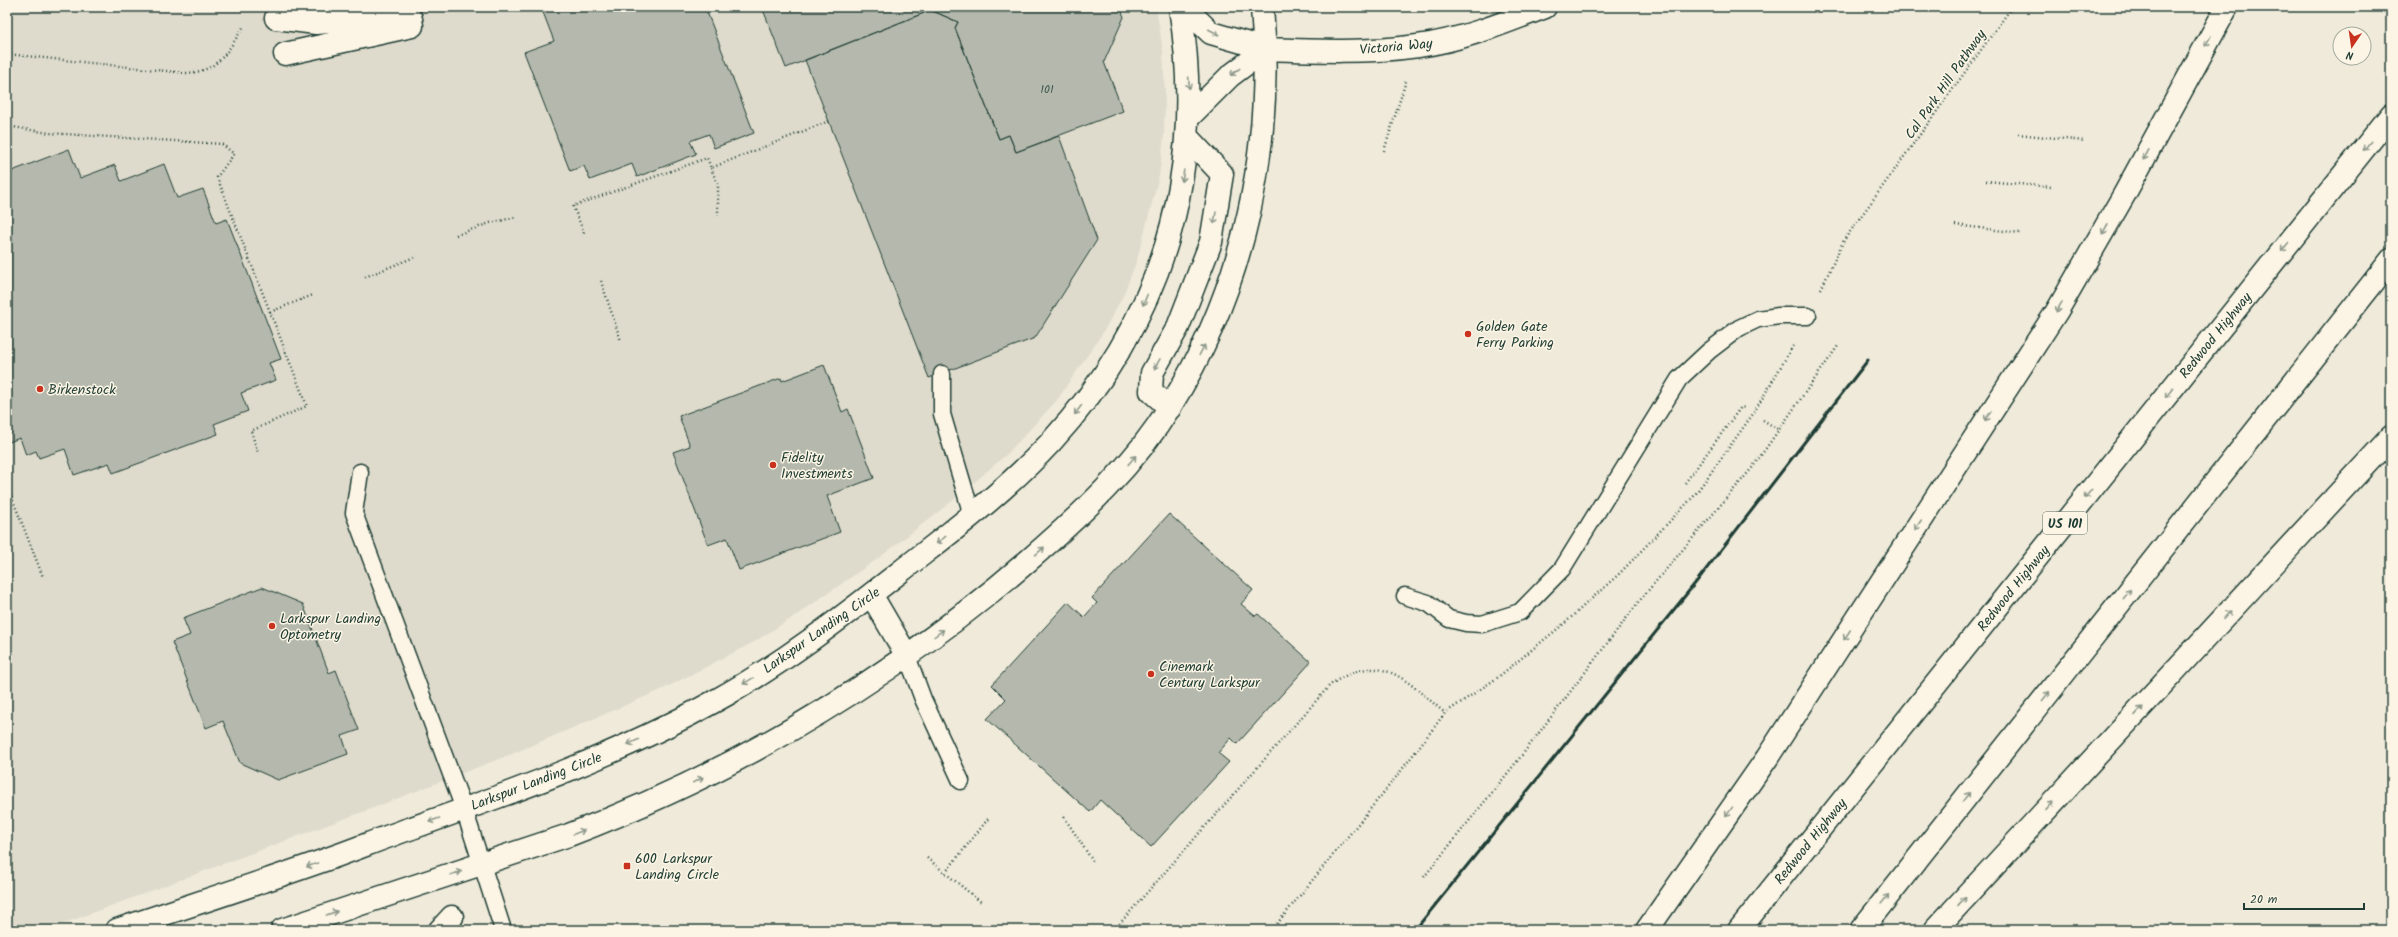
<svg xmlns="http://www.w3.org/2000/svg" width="2398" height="937" font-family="Kalam,sans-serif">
<rect width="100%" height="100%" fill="#efeada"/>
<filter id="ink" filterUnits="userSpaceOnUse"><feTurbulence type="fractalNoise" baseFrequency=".025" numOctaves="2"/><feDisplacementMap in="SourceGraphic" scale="8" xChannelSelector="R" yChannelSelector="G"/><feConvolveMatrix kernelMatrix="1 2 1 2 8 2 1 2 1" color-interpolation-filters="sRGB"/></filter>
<g filter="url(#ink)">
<!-- built -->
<path fill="#dedbcc" d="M7 7H120L156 11 226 7H1156L1163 51 1165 93 1164 136 1159 176 1137 260 1122 298 1102 334 1057 400 1007 454 956 498 880 557 795 616 754 642 663 689 514 753 373 808 46 930H7Z"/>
<!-- building -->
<path fill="#b5b9ad" stroke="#1f3d34" d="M541 7H705L754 133 714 148 709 134 690 141 696 154 637 177 632 164 590 180 584 166 570 171 524 52 554 41Z
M762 7H1120L1124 17 1104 62 1123 111 1016 152 1009 135 999 139 955 28 958 22 926 8 924 13 786 68Z
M926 8 958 22 955 28 999 139 1009 135 1016 152 1059 136 1097 240 1035 338 929 378 805 60 924 13Z
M69 149 80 178 115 165 121 181 164 164 177 198 203 189 216 223 227 219 281 359 269 363 276 380 241 393 248 411 214 424 218 434 113 473 109 463 74 475 65 449 39 458 36 451 26 455 20 438 9 442 7 436V173Z
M824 365 842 412 848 409 874 478 827 496 840 532 739 570 727 538 708 545 673 452 690 446 679 416 781 378 782 381Z
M1169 514 1253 590 1241 604 1255 616 1258 614 1311 662 1237 744 1231 738 1218 753 1229 762 1151 847 1100 800 1090 812 987 719 1006 699 992 685 1068 602 1084 617 1097 603 1092 598Z
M262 587 303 604 329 673 336 670 359 730 342 736 348 754 278 780 240 763 223 721 206 728 172 642 190 635 183 618Z"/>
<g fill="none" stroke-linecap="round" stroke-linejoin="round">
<defs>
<path id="service" d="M942 374V414L972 515
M360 472 354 513 464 809 503 930
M1405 596 1428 603 1449 619 1466 623 1482 624 1520 612 1562 569 1679 379 1709 351 1739 328 1758 319 1779 316H1808
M907 656 923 699 961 781"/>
<path id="pedestrian" d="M276 18 316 23 400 16 411 19 412 26 285 54
M440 930 452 917"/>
<path id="minor" d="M1266 49C1316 51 1368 53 1418 46 1462 40 1504 23 1545 7"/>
<path id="secondary" d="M1184 7 1211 33 1266 49
M1188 118 1230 76 1266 49
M1170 408 1151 391 1152 373 1178 327 1211 242 1222 174 1187 137
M872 596 907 656
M117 930C185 907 254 885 322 861 351 851 380 839 409 829 513 792 618 755 715 701 790 660 856 606 923 554 968 519 1012 484 1051 442 1164 318 1206 172 1180 7
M282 930 569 835C737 771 893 678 1029 560 1082 514 1134 466 1171 405 1245 286 1274 146 1262 7"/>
<path id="motorway" d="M1647 930 1767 758 2057 311 2124 195 2227 7
M1739 930 2391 115
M1861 930 2391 260
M1935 930 2391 437"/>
</defs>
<!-- service casing -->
<use href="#service" stroke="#1f3d34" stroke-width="19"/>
<!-- pedestrian casing -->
<use href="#pedestrian" stroke="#1f3d34" stroke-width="25"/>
<!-- minor casing -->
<use href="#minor" stroke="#1f3d34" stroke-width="25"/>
<!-- secondary casing -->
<use href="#secondary" stroke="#1f3d34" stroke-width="25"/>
<!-- motorway casing -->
<use href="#motorway" stroke="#1f3d34" stroke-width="25"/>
<!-- path -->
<path stroke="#1f3d34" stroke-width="2.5" stroke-dasharray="1 3" stroke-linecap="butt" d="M7 54 185 73C219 72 227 52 244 26
M7 126 49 133 222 144 234 154 217 177 307 406 251 431 258 453
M2018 134 2084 141
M1384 151 1406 81
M711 168 718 186V215
M1986 181 2052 187
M1955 225 2020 233
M584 233 573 206 707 158 711 168 829 121
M456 235 490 223 517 217
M365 277 417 256
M601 281 621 341
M1821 289 1844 240 2012 7
M270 312 313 295
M1763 420 1779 430
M1685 483 1741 407 1745 408
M7 485 43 577
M1064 817 1094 863
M927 858 981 902
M945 873 988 819
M1424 877 1519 759 1641 599 1752 468 1838 346
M1114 930 1330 685C1382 649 1405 680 1445 713
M1272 930 1397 776 1445 713 1497 678 1566 622 1620 573 1694 496 1753 414 1793 346"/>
<!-- service -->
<use href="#service" stroke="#fcf5e5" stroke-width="16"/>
<!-- pedestrian -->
<use href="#pedestrian" stroke="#fcf5e5" stroke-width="22"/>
<!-- minor -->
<use href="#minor" stroke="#fcf5e5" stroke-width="22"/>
<!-- secondary -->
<use href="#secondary" stroke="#fcf5e5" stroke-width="22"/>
<!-- motorway -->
<use href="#motorway" stroke="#fcf5e5" stroke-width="22"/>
<!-- rail -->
<path stroke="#1f3d34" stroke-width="3" d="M1415 930 1697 581 1868 360"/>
</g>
<!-- one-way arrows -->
<defs><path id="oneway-shaft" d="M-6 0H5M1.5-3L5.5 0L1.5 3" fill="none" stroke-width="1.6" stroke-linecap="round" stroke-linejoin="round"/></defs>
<g stroke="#8e998c">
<use href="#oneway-shaft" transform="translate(1214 32) rotate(27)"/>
<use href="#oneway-shaft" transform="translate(2208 41) rotate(119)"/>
<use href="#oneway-shaft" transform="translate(1235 72) rotate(143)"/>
<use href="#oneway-shaft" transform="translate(1189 83) rotate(87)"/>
<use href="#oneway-shaft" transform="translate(2367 146) rotate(129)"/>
<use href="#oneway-shaft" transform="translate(2146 155) rotate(119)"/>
<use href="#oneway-shaft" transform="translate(1183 176) rotate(98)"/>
<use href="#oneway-shaft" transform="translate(1215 218) rotate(99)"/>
<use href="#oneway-shaft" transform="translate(2105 229) rotate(119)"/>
<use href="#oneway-shaft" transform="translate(2285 247) rotate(129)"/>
<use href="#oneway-shaft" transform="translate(1145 300) rotate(112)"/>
<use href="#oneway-shaft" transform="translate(2059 307) rotate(121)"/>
<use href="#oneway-shaft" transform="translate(1202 350) rotate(-62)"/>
<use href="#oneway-shaft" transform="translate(1157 364) rotate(120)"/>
<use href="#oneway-shaft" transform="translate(2169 393) rotate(129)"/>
<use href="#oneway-shaft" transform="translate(1078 410) rotate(127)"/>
<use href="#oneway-shaft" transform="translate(1988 416) rotate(123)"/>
<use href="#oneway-shaft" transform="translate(1132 460) rotate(-49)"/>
<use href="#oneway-shaft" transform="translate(2088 494) rotate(129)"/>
<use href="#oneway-shaft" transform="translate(1918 525) rotate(123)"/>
<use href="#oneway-shaft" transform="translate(941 540) rotate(142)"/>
<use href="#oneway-shaft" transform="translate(1040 551) rotate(-41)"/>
<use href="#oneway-shaft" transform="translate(2127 594) rotate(-52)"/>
<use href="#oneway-shaft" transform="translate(2227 615) rotate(-47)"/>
<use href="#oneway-shaft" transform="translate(939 633) rotate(-36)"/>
<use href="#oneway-shaft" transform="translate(1847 635) rotate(123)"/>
<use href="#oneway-shaft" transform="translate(748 681) rotate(149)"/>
<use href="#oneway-shaft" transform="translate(2046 696) rotate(-52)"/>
<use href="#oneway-shaft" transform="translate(2139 711) rotate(-47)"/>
<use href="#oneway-shaft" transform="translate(633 742) rotate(155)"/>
<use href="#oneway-shaft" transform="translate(698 780) rotate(-27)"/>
<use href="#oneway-shaft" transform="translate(1966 797) rotate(-52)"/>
<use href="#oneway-shaft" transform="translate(2050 806) rotate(-47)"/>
<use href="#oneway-shaft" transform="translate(1729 812) rotate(125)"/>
<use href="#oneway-shaft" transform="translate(434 820) rotate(161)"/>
<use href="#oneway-shaft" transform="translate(579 832) rotate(-21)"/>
<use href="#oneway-shaft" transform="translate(312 865) rotate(161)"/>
<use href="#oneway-shaft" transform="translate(456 873) rotate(-16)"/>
<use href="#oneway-shaft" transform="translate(1885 899) rotate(-52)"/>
<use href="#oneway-shaft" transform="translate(1962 901) rotate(-47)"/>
<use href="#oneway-shaft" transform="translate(332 913) rotate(-19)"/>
</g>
</g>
<!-- markers -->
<g fill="#c8321e" stroke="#fcf5e5" stroke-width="1.5">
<circle cx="1468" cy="334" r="4"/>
<circle cx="40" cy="389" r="4"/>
<circle cx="773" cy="465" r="4"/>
<circle cx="272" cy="626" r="4"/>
<circle cx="1151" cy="674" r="4"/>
<rect x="623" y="862" width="8" height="8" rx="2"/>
</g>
<g text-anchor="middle" stroke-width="3" stroke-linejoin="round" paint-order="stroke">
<!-- number labels -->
<g font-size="12" fill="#445c52">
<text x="1047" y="93">101</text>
</g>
<!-- shield labels -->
<rect fill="#fcf5e5" stroke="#617469" stroke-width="1" x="2043" y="512" width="44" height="22" rx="3"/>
<g font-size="13" font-weight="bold" fill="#1f3d34">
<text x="2065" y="528">US 101</text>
</g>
<!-- street labels -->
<g font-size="14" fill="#1f3d34" stroke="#fcf5e5">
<text transform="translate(1396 46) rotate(-5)" y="5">Victoria Way</text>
<text transform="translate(1945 84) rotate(-55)" y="5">Cal Park Hill Pathway</text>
<text transform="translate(2215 335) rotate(-51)" y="5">Redwood Highway</text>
<text transform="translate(2013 588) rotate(-51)" y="5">Redwood Highway</text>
<text transform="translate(821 630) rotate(-35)" y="5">Larkspur Landing Circle</text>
<text transform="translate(536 781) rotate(-21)" y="5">Larkspur Landing Circle</text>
<text transform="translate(1810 841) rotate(-51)" y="5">Redwood Highway</text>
</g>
<!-- poi labels -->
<g font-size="14" fill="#1f3d34" stroke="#fcf5e5" text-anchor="start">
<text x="1476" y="331">Golden Gate<tspan x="1476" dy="16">Ferry Parking</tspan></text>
<text x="48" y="394">Birkenstock</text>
<text x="781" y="462">Fidelity<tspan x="781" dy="16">Investments</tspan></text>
<text x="280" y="623">Larkspur Landing<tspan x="280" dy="16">Optometry</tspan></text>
<text x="1159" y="671">Cinemark<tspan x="1159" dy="16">Century Larkspur</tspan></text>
<text x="635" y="863">600 Larkspur<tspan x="635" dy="16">Landing Circle</tspan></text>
</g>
</g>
<!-- margin -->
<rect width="2398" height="937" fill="none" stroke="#fcf5e5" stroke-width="24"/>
<rect x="12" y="12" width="2374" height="913" fill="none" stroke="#1f3d34" stroke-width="1.5" filter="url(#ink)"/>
<!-- north arrow -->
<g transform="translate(2352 46) rotate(193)"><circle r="19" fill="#fcf5e5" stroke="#a4ab9e"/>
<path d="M0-3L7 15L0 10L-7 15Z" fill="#c8321e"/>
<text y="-6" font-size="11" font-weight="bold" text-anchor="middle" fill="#1f3d34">N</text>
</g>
<!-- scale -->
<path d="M2244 903v6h120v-6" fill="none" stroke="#1f3d34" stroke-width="2"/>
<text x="2250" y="903" font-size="12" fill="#1f3d34" stroke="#fcf5e5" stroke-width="3" paint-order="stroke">20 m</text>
</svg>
